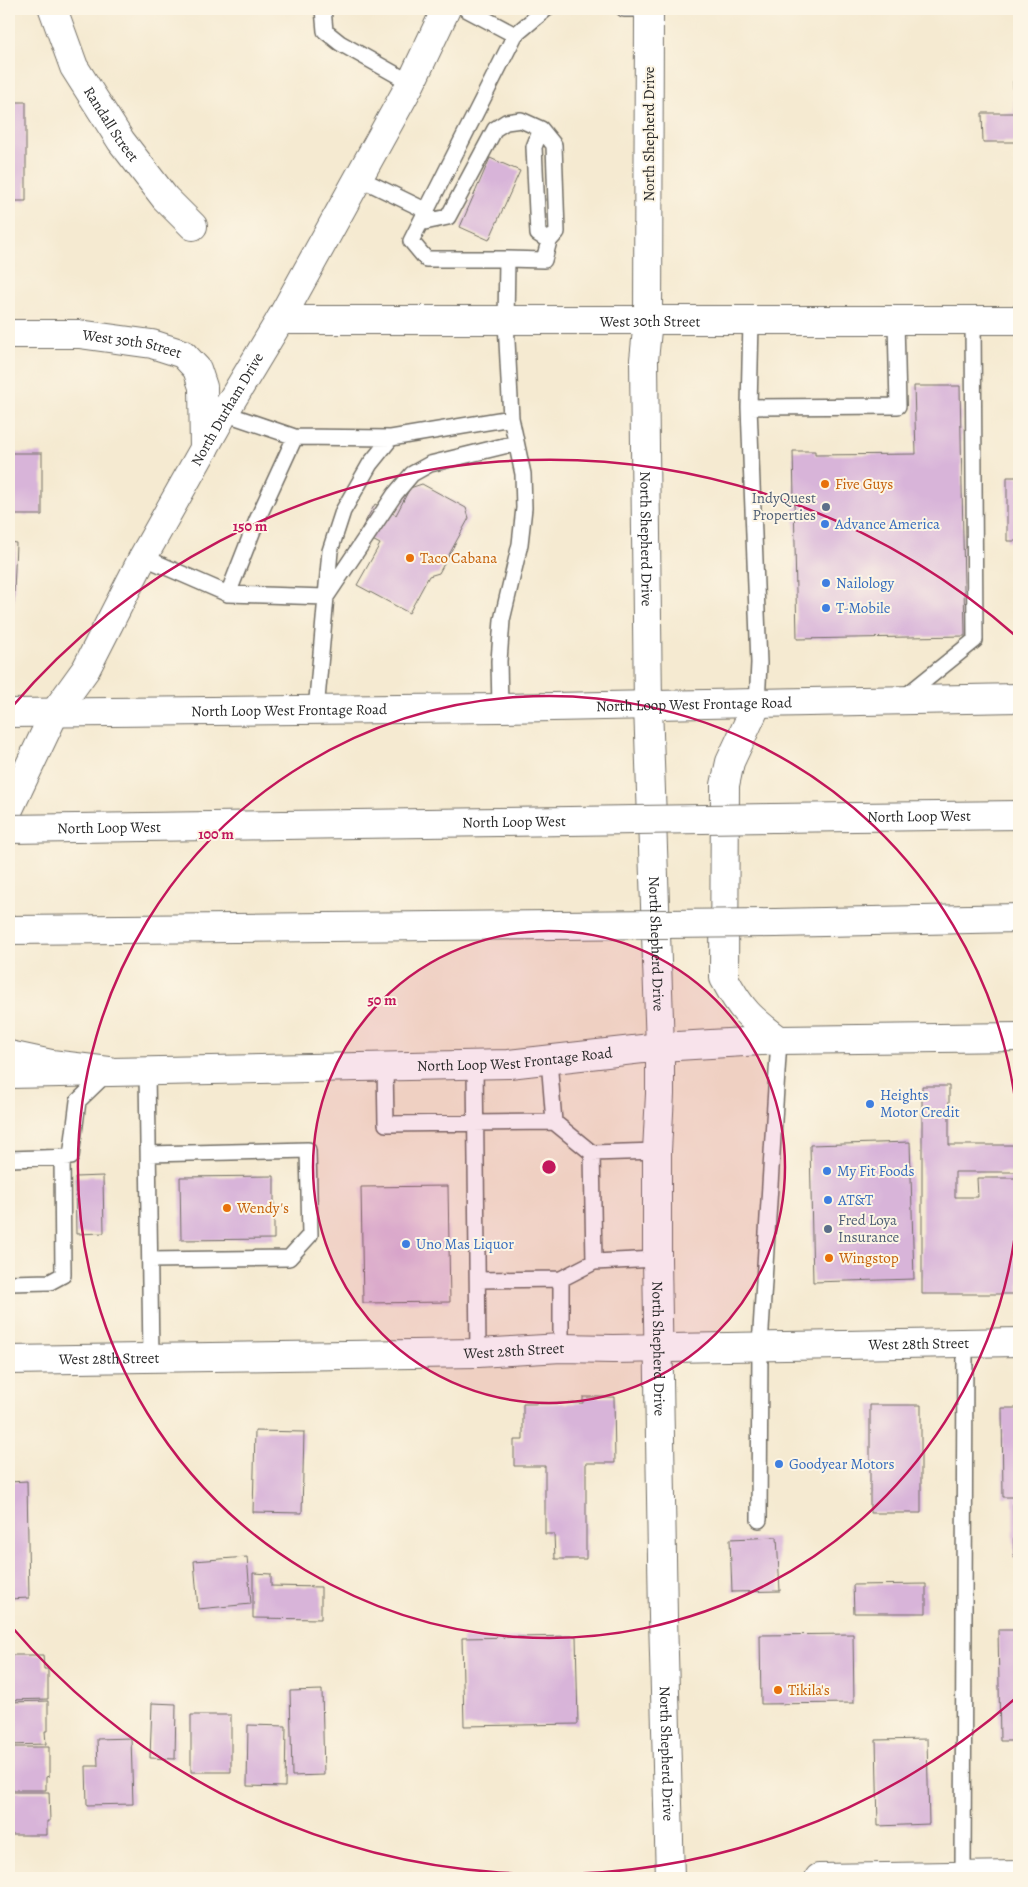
<svg xmlns="http://www.w3.org/2000/svg" width="1028" height="1887" font-family="Alegreya,serif">
<rect width="100%" height="100%" fill="#fcf5e5"/>
<filter id="ink" filterUnits="userSpaceOnUse"><feTurbulence type="fractalNoise" baseFrequency=".02" numOctaves="2"/><feDisplacementMap in="SourceGraphic" scale="10" xChannelSelector="R" yChannelSelector="G"/><feConvolveMatrix kernelMatrix="1 2 1 2 8 2 1 2 1" color-interpolation-filters="sRGB"/></filter>
<filter id="wash" filterUnits="userSpaceOnUse"><feTurbulence type="fractalNoise" baseFrequency=".0096" numOctaves="4" result="noise"/><feDisplacementMap in="SourceGraphic" scale="20" xChannelSelector="R" yChannelSelector="G"/><feGaussianBlur stdDeviation="1.12" result="paint"/><feColorMatrix in="noise" values="0 0 0 0 0 0 0 0 0 0 0 0 0 0 0 0 0 1.4 0 .05"/><feComposite in="paint" operator="in"/></filter>
<g filter="url(#wash)">
<rect width="100%" height="100%" fill="#f5ead1"/>
<g id="blocks">
<!-- building -->
<path fill="#d8b4d9" d="M1013 81H1019V142H983L982 113H1014Z
M9 102H26V201H9Z
M490 158 520 171 489 240 460 227Z
M914 386H960L965 636 797 639 793 451H815V455L916 454Z
M9 453H42V515H9Z
M1007 477H1019V541H1007Z
M422 484 466 508 469 518 439 573 429 576 409 613 357 585 380 544 359 533 375 504 396 515 410 488Z
M9 542 16 543 13 617H9Z
M922 1086H949V1145H1019V1172H955V1197H978L977 1178H1019V1294H922Z
M910 1142 914 1279 813 1282 810 1145Z
M103 1176 104 1233 76 1234 75 1177Z
M274 1176V1239L181 1240 180 1177Z
M448 1186 450 1302 363 1303 361 1187Z
M583 1397H614L615 1463H586V1559H555L554 1534H545V1466H514V1440H523V1404L583 1403Z
M870 1405H921V1513H870Z
M1002 1408H1019V1558H1014L1013 1497H1003Z
M255 1431 304 1432 302 1513 253 1512Z
M27 1481 29 1598 9 1599V1482Z
M777 1537 780 1591 732 1592 730 1539Z
M247 1557 251 1604 198 1609 194 1561Z
M253 1573 271 1574V1586L321 1587V1619L253 1618Z
M926 1584V1613H854L853 1585Z
M998 1630H1019V1741H1000Z
M853 1634 854 1703 761 1704 760 1635Z
M576 1636 578 1724 464 1726 462 1638Z
M9 1655H43L44 1669H48V1699L9 1700Z
M322 1690 324 1775 292 1776 290 1691Z
M48 1701V1731H45L46 1744 9 1745V1702Z
M152 1703 176 1704 175 1759 150 1758Z
M191 1715H231V1772H191Z
M248 1725 286 1726 285 1787 247 1786Z
M131 1738 133 1804 87 1805 86 1766H98L97 1739Z
M927 1739 929 1824 878 1826 876 1740Z
M9 1747H49V1776L46 1777V1790H9Z
M9 1792H49L50 1821H47V1835H9Z"/>
</g>
</g>
<g filter="url(#ink)">
<use href="#blocks" fill-opacity="0" stroke="#726e65" stroke-width="1"/>
<g fill="none" stroke-linecap="round" stroke-linejoin="round">
<defs>
<path id="service" d="M323 9 325 31 340 43 411 83
M466 9 515 35
M624 9H649
M541 129 534 147 538 234 549 241
M359 178 427 211
M420 223 448 217 495 129 506 122 521 120 541 129 554 145 557 232 549 241 544 260 507 259
M751 322 749 407 898 406 896 321
M749 407 759 663 757 704
M224 413 295 437 391 438 511 418
M143 557 228 594 326 597 395 494 412 474 430 464 516 443
M228 594 257 520 295 437
M902 699 975 640 973 320
M500 708 499 661 502 620 520 544 524 508 523 474 511 418 506 322 507 259H426L411 241 515 35 546 9
M316 711 330 551 343 511 370 464 391 438
M475 1065 478 1353
M385 1066 386 1124 554 1122 549 1060
M147 1071 151 1357
M554 1122 592 1153 657 1151
M592 1153 594 1262
M149 1154 308 1150 310 1235 289 1258 150 1260
M9 1159 71 1157 78 1101 108 1072
M561 1279 594 1262 657 1259
M478 1280 561 1279V1348
M9 1283 50 1282 63 1275 62 1157
M759 1520 760 1346 779 1040
M963 1876 965 1342"/>
<g id="minor">
<path id="s1" d="M53 9 74 67 121 141 165 198 193 226"/>
<path id="s2" d="M280 320C527 322 773 322 1019 320"/>
<path id="s3" d="M9 334H79L152 344 183 354 197 369 203 387 204 449"/>
<path id="s4" d="M9 1360 478 1353 561 1348 613 1349 1019 1342"/>
<path d="M819 1878 1019 1875"/>
</g>
<g id="secondary">
<path d="M757 704 730 762 725 785 724 978C741 1010 750 1018 779 1040"/>
<path id="s5" d="M9 713 500 708 1019 698"/>
<path id="s6" d="M9 1074 509 1064 660 1047 779 1040 1019 1037"/>
</g>
<g id="primary">
<path id="s7" d="M649 9 648 320 644 360 648 706 660 1047V1094L657 1151V1259L663 1617 670 1878"/>
<path id="s8" d="M9 809 55 712 86 669 143 557 224 413 280 320 411 83 446 9"/>
<path d="M9 1055 51 1064 109 1071"/>
</g>
<g id="motorway">
<path id="s9" d="M773 818 1019 815"/>
<path d="M775 923 1019 918"/>
</g>
</defs>
<!-- service casing -->
<use href="#service" stroke="#726e65" stroke-width="18"/>
<!-- minor casing -->
<use href="#minor" stroke="#726e65" stroke-width="30"/>
<!-- secondary casing -->
<use href="#secondary" stroke="#726e65" stroke-width="30"/>
<!-- primary casing -->
<use href="#primary" stroke="#726e65" stroke-width="30"/>
<!-- motorway casing -->
<use href="#motorway" stroke="#726e65" stroke-width="30"/>
<!-- service -->
<use href="#service" stroke="#fff" stroke-width="15"/>
<!-- minor -->
<use href="#minor" stroke="#fff" stroke-width="28"/>
<!-- secondary -->
<use href="#secondary" stroke="#fff" stroke-width="28"/>
<!-- primary -->
<use href="#primary" stroke="#fff" stroke-width="28"/>
<!-- motorway -->
<use href="#motorway" stroke="#fff" stroke-width="28"/>
<defs>
<g id="motorway-bridge">
<path id="s10" d="M9 829 773 818"/>
<path d="M9 930 775 923"/>
</g>
</defs>
<!-- motorway-bridge casing -->
<use href="#motorway-bridge" stroke="#726e65" stroke-width="30" stroke-linecap="butt"/>
<!-- motorway-bridge -->
<use href="#motorway-bridge" stroke="#fff" stroke-width="28"/>
</g>
</g>
<!-- distance rings -->
<circle cx="549" cy="1167" r="236" fill="#c2185b" fill-opacity=".12"/>
<g fill="none" stroke="#c2185b" stroke-width="2.5">
<circle cx="549" cy="1167" r="236"/>
<path d="M1019 1196A471 471 0 1 1 1019 1138"/>
<path d="M1017 1697A707 707 0 0 1 11 1626M11 708A707 707 0 0 1 1017 637"/>
</g>
<!-- markers -->
<g fill="#e8710a" stroke="#fcf5e5" stroke-width="2">
<circle cx="825" cy="484" r="5"/>
<circle cx="410" cy="558" r="5"/>
<circle cx="227" cy="1208" r="5"/>
<circle cx="829" cy="1258" r="5"/>
<circle cx="778" cy="1690" r="5"/>
</g>
<g fill="#5c6f8a" stroke="#fcf5e5" stroke-width="2">
<circle cx="826" cy="507" r="5"/>
<circle cx="828" cy="1229" r="5"/>
</g>
<g fill="#3f7fe0" stroke="#fcf5e5" stroke-width="2">
<circle cx="825" cy="524" r="5"/>
<circle cx="826" cy="583" r="5"/>
<circle cx="826" cy="608" r="5"/>
<circle cx="870" cy="1104" r="5"/>
<circle cx="827" cy="1171" r="5"/>
<circle cx="828" cy="1200" r="5"/>
<circle cx="406" cy="1244" r="5"/>
<circle cx="779" cy="1464" r="5"/>
</g>
<g text-anchor="middle" stroke-width="4" stroke-linejoin="round" paint-order="stroke">
<!-- street labels -->
<g font-size="15" fill="#2b2b2b" stroke="#fcf5e5">
<text dy="5" stroke="none"><textPath href="#s1" startOffset="130">Randall Street</textPath></text>
<text transform="translate(649 134) rotate(-90)" y="5">North Shepherd Drive</text>
<text dy="5" stroke="none"><textPath href="#s2" startOffset="370">West 30th Street</textPath></text>
<text dy="5" stroke="none"><textPath href="#s3" startOffset="124">West 30th Street</textPath></text>
<text dy="5" stroke="none"><textPath href="#s8" startOffset="456">North Durham Drive</textPath></text>
<text dy="5" stroke="none"><textPath href="#s7" startOffset="530">North Shepherd Drive</textPath></text>
<text dy="5" stroke="none"><textPath href="#s5" startOffset="685">North Loop West Frontage Road</textPath></text>
<text dy="5" stroke="none"><textPath href="#s5" startOffset="280">North Loop West Frontage Road</textPath></text>
<text dy="5" stroke="none"><textPath href="#s9" startOffset="146">North Loop West</textPath></text>
<text dy="5" stroke="none"><textPath href="#s10" startOffset="505">North Loop West</textPath></text>
<text dy="5" stroke="none"><textPath href="#s10" startOffset="100">North Loop West</textPath></text>
<text dy="5" stroke="none"><textPath href="#s7" startOffset="935">North Shepherd Drive</textPath></text>
<text dy="5" stroke="none"><textPath href="#s6" startOffset="506">North Loop West Frontage Road</textPath></text>
<text dy="5" stroke="none"><textPath href="#s4" startOffset="910">West 28th Street</textPath></text>
<text dy="5" stroke="none"><textPath href="#s7" startOffset="1340">North Shepherd Drive</textPath></text>
<text dy="5" stroke="none"><textPath href="#s4" startOffset="505">West 28th Street</textPath></text>
<text dy="5" stroke="none"><textPath href="#s4" startOffset="100">West 28th Street</textPath></text>
<text dy="5" stroke="none"><textPath href="#s7" startOffset="1745">North Shepherd Drive</textPath></text>
</g>
<!-- food labels -->
<g font-size="15" fill="#c56008" stroke="#fcf5e5" text-anchor="start">
<text x="835" y="489">Five Guys</text>
<text x="420" y="563">Taco Cabana</text>
<text x="237" y="1213">Wendy's</text>
<text x="839" y="1263">Wingstop</text>
<text x="788" y="1695">Tikila's</text>
</g>
<!-- service labels -->
<g font-size="15" fill="#4e5e75" stroke="#fcf5e5" text-anchor="end">
<text x="816" y="503">IndyQuest<tspan x="816" dy="17">Properties</tspan></text>
<text x="838" y="1225" text-anchor="start">Fred Loya<tspan x="838" dy="17">Insurance</tspan></text>
</g>
<!-- shop labels -->
<g font-size="15" fill="#366cbe" stroke="#fcf5e5" text-anchor="start">
<text x="835" y="529">Advance America</text>
<text x="836" y="588">Nailology</text>
<text x="836" y="613">T-Mobile</text>
<text x="880" y="1100">Heights<tspan x="880" dy="17">Motor Credit</tspan></text>
<text x="837" y="1176">My Fit Foods</text>
<text x="838" y="1205">AT&amp;T</text>
<text x="416" y="1249">Uno Mas Liquor</text>
<text x="789" y="1469">Goodyear Motors</text>
</g>
</g>
<circle cx="549" cy="1167" r="8" fill="#c2185b" stroke="#fcf5e5" stroke-width="2.5"/>
<g font-size="15" text-anchor="middle" font-weight="bold" fill="#c2185b" stroke="#fcf5e5" stroke-width="4" stroke-linejoin="round" paint-order="stroke">
<text x="250" y="531">150 m</text>
<text x="216" y="839">100 m</text>
<text x="382" y="1005">50 m</text>
</g>
<!-- margin -->
<rect width="1028" height="1887" fill="none" stroke="#fcf5e5" stroke-width="30"/>
</svg>
